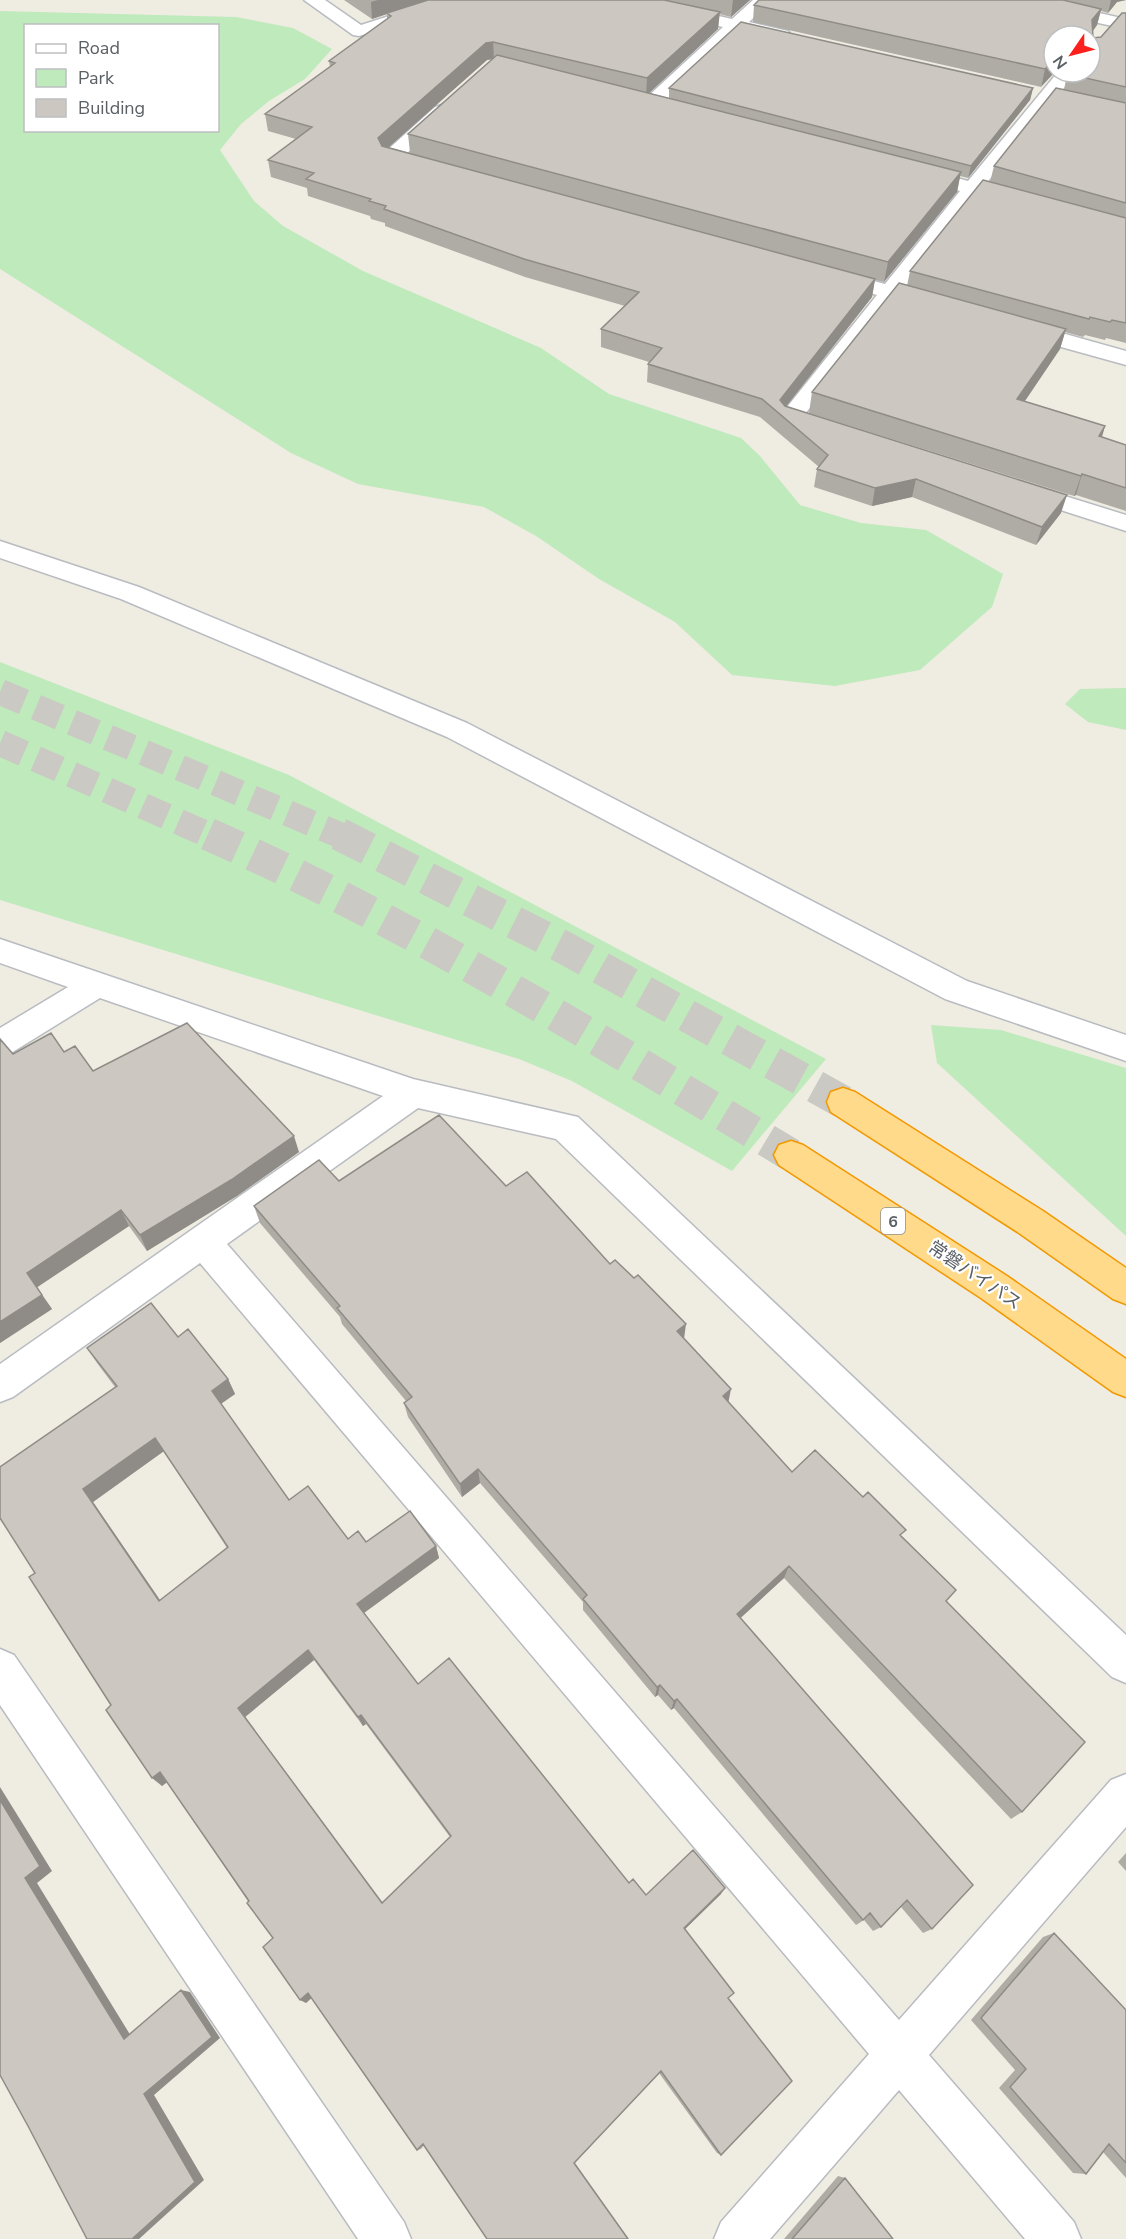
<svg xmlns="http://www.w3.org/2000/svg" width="1126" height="2239" font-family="'Nunito Sans','Noto Sans JP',sans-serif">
<rect width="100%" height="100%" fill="#efece2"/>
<!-- green -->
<path fill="#bfeabc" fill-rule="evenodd" d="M0 11 236 17 293 28 332 49 305 79 269 101 241 124 220 150 254 201 283 226 363 271 541 348 609 394 741 438 760 456 800 505 861 523 926 530 1003 574 992 607 920 670 835 686 732 675 675 622 599 579 536 536 484 507 358 484 291 453 0 269ZM26 26H218V130H26Z
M0 662 289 775 826 1059 732 1171 572 1081 519 1059 0 900Z
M1126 688V730L1088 722 1065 704 1080 689Z
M931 1025 1001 1030 1126 1068V1236L937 1063Z"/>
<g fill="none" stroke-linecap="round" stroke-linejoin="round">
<!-- highway-tunnel-far1 -->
<path stroke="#cac9c3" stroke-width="26" stroke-dasharray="26 13" stroke-linecap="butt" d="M0 692 342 836
M0 743 211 836"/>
<!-- highway-tunnel -->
<path stroke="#cac9c3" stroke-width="33" stroke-dasharray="33 16" stroke-linecap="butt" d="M208 834C411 924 601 1041 791 1155
M339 834 563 947 843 1102"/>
<defs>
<path id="minor" d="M304 0H325L361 25 439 0H466L463 4 359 36 353 35Z
M614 0H647L732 19 753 0H772L749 22 788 31 791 35 782 40 740 31 658 108H644L642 104 644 100 723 27 617 4Z
M1009 0H1041L1126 19V29L1012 4Z
M1058 72H1077L985 185 1027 197 1030 201 1027 205 1020 207 977 196 904 289 942 299 945 304 942 309 934 310 895 300 805 414 833 423 837 428 833 433 825 435 783 422 779 417 783 412 877 295 824 280 820 276 824 272 831 270 885 284 960 191 910 177 907 173 910 169 917 167 968 181Z
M442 105 451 111 449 115 405 155 432 162 435 166 432 170 425 172 384 161 381 157 384 153 435 107Z
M1019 321 1126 351V365L1011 333 1008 328 1011 323Z
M1023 483 1126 515V531L1014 495 1011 490 1014 485Z
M0 541 139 587 467 723 967 981 1126 1035V1061L945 999 447 737 121 599 0 558Z
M0 939 413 1079 578 1117 1126 1635V1683L1112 1677 556 1139 418 1108 227 1244 899 2020 1111 1780 1126 1774V1827L929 2055 1074 2222 1081 2239H1025L899 2090 770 2239H714L721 2222 869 2054 200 1263 13 1397 0 1402V1364L383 1096 100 998 11 1053 0 1057V1028L68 987 0 963Z
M0 1649 14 1655 404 2222 411 2239H358L0 1705Z"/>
<path id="highway" d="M843 1088 855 1092 1043 1211 1126 1268V1304L1113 1299 1019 1233 831 1112 827 1102 831 1092Z
M791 1141 803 1145 1007 1276 1126 1359V1397L1113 1392 981 1298 779 1165 774 1155 779 1145Z"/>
</defs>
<!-- minor casing -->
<use href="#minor" stroke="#b8bbc0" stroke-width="3"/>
<!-- highway casing -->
<use href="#highway" stroke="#f29800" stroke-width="3"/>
<!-- minor -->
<use href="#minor" fill="#fff" fill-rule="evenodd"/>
<!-- highway -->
<use href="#highway" fill="#ffda8a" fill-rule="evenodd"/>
</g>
<!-- wall -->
<path fill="#afaca6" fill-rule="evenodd" d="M344 0H750L731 17 719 14 718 29 649 93 669 98V88H1033L1030 100 968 178 960 176 957 192 884 282 875 280 872 297 786 407 1061 513 1036 545 912 497 872 506 814 487 817 469 819 467 760 417 647 382 648 364 649 362 601 347V329L625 306 525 277 385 226V223L371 219 370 216 308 196 307 188 271 177 268 160 296 139 268 131 265 114 330 67 329 61 387 19V14L372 19ZM492 59 408 134 410 153 388 147 487 60Z
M759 0H1126L1117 2 1108 13 1101 11 1097 25 1093 31V38L1101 37 1126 13V343L1106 338 1105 340 1085 335 1083 337 1065 332 1060 349 1025 401 1105 426 1102 437 1126 445V511L1076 495 1074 496 809 413 812 392 907 286 910 271 990 182 994 166 1064 90 1067 74 1090 72V36H1054L1041 87 753 22 754 5Z
M64 1052 93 1071 299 1152 237 1196 147 1251 129 1226 37 1287 52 1309 0 1343 13 1054Z
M339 1181 506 1186 610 1264 684 1339 728 1402 792 1472 901 1537 947 1602 1022 1812 1011 1819 784 1578 740 1618 932 1929 923 1933 901 1907 881 1927 873 1931 864 1920 856 1925 674 1708 671 1710 658 1695 655 1697 583 1610V1602L480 1483 462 1497 408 1417 404 1403 406 1401 342 1324 340 1317 260 1223 254 1206Z
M178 1337 228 1379 235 1394 221 1404 289 1500 348 1539 366 1542 436 1546 439 1558 364 1613 418 1684 629 1883 646 1895 721 1894 685 1929 728 1998 721 2155 717 2153 659 2073 575 2163 629 2239 424 2145 421 2149 417 2150 312 1998 306 2003 273 1938 167 1782 162 1786 111 1705 35 1573 115 1387 97 1363 87 1348ZM164 1451 227 1548 160 1600 93 1502ZM314 1660 363 1726 366 1724 450 1837 383 1903 245 1717Z
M1126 1853V1871L1118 1862Z
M1054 1933 1126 2010V2178L1103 2152 1086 2174 1073 2173 999 2088 1015 2070 971 2020 1043 1937Z
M838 2176 845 2178 893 2239H784Z"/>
<!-- shaded-wall -->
<path fill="#8f8c87" d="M378 0H432L387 13V14L372 19 371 2Z
M733 0H750L731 17Z
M1111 0H1126L1117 2 1108 13Z
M1101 9 1097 25 1089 36 1092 20Z
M720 12 718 29 646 96 647 78Z
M493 42 494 59 487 60 380 155 378 138 486 43Z
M1054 60V72H1055L1041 87 1045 69Z
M1033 88 1030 100 968 178 971 166Z
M961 172 957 192 884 282 888 262Z
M875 279 872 297 780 414V400Z
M1066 329 1060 349 1012 420 1017 399Z
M1105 426 1099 446V436Z
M1082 474 1076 495 1074 496 1081 476Z
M916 479 912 497 872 506 875 488Z
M1067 495 1061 513 1036 545 1042 527Z
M294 1136 299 1152 237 1196 147 1251 140 1235Z
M121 1210 129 1226 36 1288 27 1273Z
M42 1295 52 1309 0 1343V1322Z
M686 1324 684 1339 677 1331Z
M228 1379 235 1394 219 1405 212 1391Z
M731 1389 728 1404 723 1396Z
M155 1438 164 1451 93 1502 168 1612 159 1601 83 1489Z
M478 1469 480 1483 462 1497 460 1484Z
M436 1546 439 1558 361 1615 357 1604Z
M789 1566 784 1578 733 1625 737 1614Z
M308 1650 314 1660 245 1717 386 1908 238 1708Z
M660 1685 658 1695 655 1697 657 1687Z
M677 1699 674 1708 671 1710 674 1701Z
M361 1715 366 1724 363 1726 358 1717Z
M160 1772 170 1780 162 1786 152 1778Z
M0 1787 52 1871 37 1883 134 2041 124 2039 25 1878 0 1800Z
M725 1888 721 1894 681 1933 684 1928Z
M181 1990 190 1992 220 2038 154 2095 204 2180 139 2239H132L144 2094Z
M308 1993 314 1995 306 2003 300 2000Z"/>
<!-- building -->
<path fill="#ccc8c1" stroke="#8f8c87" stroke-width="1.5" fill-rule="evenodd" d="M428 0H664L720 12 647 78 493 42 486 43 378 138 382 146 875 279 780 400 785 406 1067 495 1042 527 916 479 875 488 817 469 828 455 762 399 648 364 662 348 601 329 639 292 524 259 384 209 386 206 369 201 371 199 306 179 314 173 268 160 312 127 265 114 335 63 329 61 391 16 387 13Z
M759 0H1063L1101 9 1092 20 1093 38 1101 37 1122 13H1126V87L1067 74 1070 72H1090V36H1054V60L1045 69 754 5Z
M741 22 1033 88 971 166 669 88Z
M497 55 961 172 888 262 408 134Z
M1056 88 1126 103V203L994 166Z
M983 180 1126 218V323L1112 320 1110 322 1090 317 1089 319 910 271Z
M899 283 1066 329 1017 399 1105 426 1099 436 1126 445V488L1082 474 1081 476 812 392Z
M187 1023 294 1136 231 1180 140 1235 121 1210 27 1273 42 1295 0 1322V1039L13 1054 51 1033 64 1052 75 1046 93 1071Z
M439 1115 506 1186 527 1172 610 1264 615 1260 634 1278 638 1275 686 1324 677 1331 731 1389 723 1396 792 1472 815 1450 863 1497 868 1492 906 1530 900 1535 956 1590 946 1601 1085 1742 1022 1812 789 1566 737 1614 973 1885 932 1929 907 1900 881 1927 870 1913 863 1920 677 1699 674 1701 660 1685 657 1687 583 1599 587 1595 478 1469 460 1484 404 1403 412 1397 337 1308 340 1306 254 1206 319 1160 339 1181Z
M151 1303 178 1337 188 1329 228 1379 212 1391 289 1500 308 1486 348 1539 358 1531 366 1542 410 1511 436 1546 357 1604 418 1684 449 1658 629 1883 633 1879 646 1895 693 1850 725 1888 684 1928 734 1993 728 1998 792 2081 721 2155 661 2071 574 2163 628 2239H487L423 2144 417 2150 308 1993 300 2000 263 1947 273 1938 247 1903 249 1901 160 1772 152 1778 106 1710 111 1705 29 1577 35 1573 0 1518V1467L117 1386 87 1348ZM155 1438 228 1547 159 1601 83 1489ZM308 1650 358 1717 361 1715 451 1836 382 1903 238 1708Z
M0 1800 40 1866 25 1878 124 2039 181 1990 212 2037 144 2094 195 2182 132 2239H87L28 2126 0 2075Z
M1054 1933 1126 2010V2163L1109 2144 1086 2174 1010 2087 1026 2069 981 2018Z
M845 2178 893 2239H792Z"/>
<g text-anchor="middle" stroke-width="4.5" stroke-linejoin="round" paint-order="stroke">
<!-- shield labels -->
<rect fill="#fff" stroke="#8c9093" stroke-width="1.5" x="881" y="1208" width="24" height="26" rx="4.5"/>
<g font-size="16" font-weight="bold" fill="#5b6065">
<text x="893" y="1227">6</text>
</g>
<!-- street labels -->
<g font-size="18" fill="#5b6065" stroke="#fff">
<text transform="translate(975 1275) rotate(34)" y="6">常磐バイパス</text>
</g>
</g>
<!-- legend -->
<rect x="24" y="24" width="195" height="108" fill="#ffffff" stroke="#bdbfc1" stroke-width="1.5"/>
<rect x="36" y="44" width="30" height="9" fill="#ffffff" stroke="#bdbfc1" stroke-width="1.5"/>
<text x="78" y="54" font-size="18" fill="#5b6065">Road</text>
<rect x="36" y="69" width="30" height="18" fill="#bfeabc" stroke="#bdbfc1" stroke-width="1.5"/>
<text x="78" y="84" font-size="18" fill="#5b6065">Park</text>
<rect x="36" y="99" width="30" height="18" fill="#ccc8c1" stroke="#bdbfc1" stroke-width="1.5"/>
<text x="78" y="114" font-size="18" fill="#5b6065">Building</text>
<!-- north arrow -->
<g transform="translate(1072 54) rotate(235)"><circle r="28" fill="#ffffff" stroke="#bdbfc1" stroke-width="1.5"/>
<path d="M0-4.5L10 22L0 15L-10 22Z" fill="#fc201c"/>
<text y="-9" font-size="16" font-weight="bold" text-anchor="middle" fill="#5b6065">N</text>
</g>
</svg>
